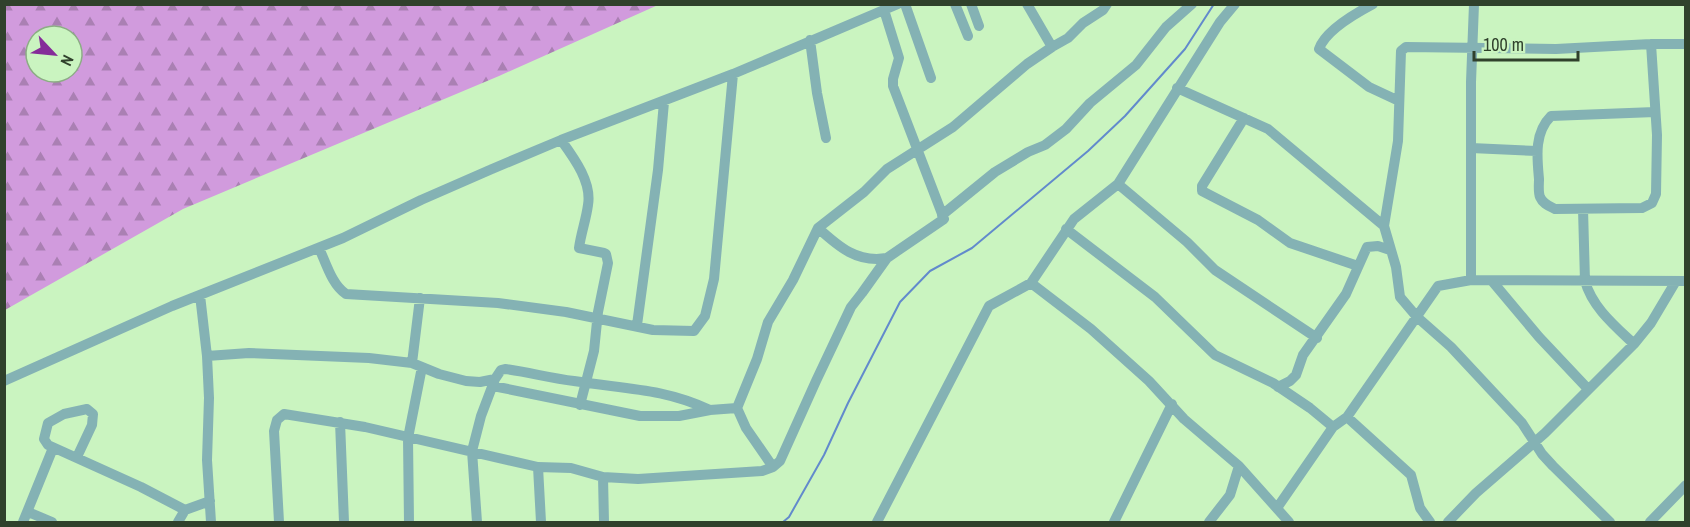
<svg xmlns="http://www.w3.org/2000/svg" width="1690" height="527" font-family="'Archivo Narrow',sans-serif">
<defs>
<pattern id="forest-firs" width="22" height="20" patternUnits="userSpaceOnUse" patternTransform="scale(1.5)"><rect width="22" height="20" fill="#d19bdd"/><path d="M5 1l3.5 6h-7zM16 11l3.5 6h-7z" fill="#aa80b3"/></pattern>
</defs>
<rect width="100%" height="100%" fill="#caf4c0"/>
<!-- forest -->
<path fill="url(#forest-firs)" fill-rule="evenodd" d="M5 4H658V5L499 76 183 209 5 310ZM36 36H72V72H36Z"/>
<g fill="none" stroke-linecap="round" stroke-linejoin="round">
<!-- stream -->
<path stroke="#628acc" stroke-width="2" d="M783 522 789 517 824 455 848 403 900 302 930 271 972 248 1088 151 1125 116 1185 49 1214 4"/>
<!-- minor -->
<path stroke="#84b2b4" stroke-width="10" d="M905 4 931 78
M955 4 968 36
M971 4 979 26
M1027 4 1052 47 1068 38 1083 23 1103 10 1107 4
M1373 4C1356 13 1325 31 1319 49L1369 87 1399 101
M1474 4 1471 82V280L1686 281
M810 40 817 93 826 138
M1651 44 1657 135 1656 194 1652 203 1642 208 1555 209C1549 206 1543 204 1540 197 1538 192 1539 184 1539 179 1537 157 1534 133 1551 116L1655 112
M1177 88 1268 129 1384 226
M1244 118 1202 186V191L1258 220 1290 243 1358 266
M561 140C574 158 592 182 588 205 586 220 581 233 579 248L604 253 606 254 608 263 598 312 594 351 580 405
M1471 148 1537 151
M1118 184 1187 242 1215 270 1317 338
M1583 209 1585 281C1592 307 1615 326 1634 344
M942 215 995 172 1028 152 1045 145 1066 129 1090 103 1136 65 1166 27 1192 4
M818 228C839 247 857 263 887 258
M1066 229 1155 297 1215 355 1273 383 1310 408 1333 427
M319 248C326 263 332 285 346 294L498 303 566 312 653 330 694 331 705 316 714 279 733 74
M1492 281 1539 337 1588 389
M1031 283 1091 329 1149 381 1184 419 1239 466 1289 522
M200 295 207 356 209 398 207 460 211 522
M637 325 658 170 664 102
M207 356 249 353 369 358 412 363 439 374 466 381 480 382 495 379
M412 363 420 298
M4 381 172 306 343 238 421 200 492 169 561 140 733 74 898 4
M493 386 640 416H679L710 410 737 408
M1278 387 1290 381 1296 375 1303 355 1346 294 1367 247 1378 246 1390 250
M1347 417 1411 475 1420 508 1430 522
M340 422 344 522
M77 457 92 425 93 414 87 409 64 414 48 423 44 439 48 445 141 487 185 510
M538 467 541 522
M773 467 746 428 737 408 757 359 768 322 793 280 818 228 864 192 887 169 953 127 1027 64 1052 47
M603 477 604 522
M1277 508 1333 427 1347 417 1438 286 1471 280
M28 512 52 522
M23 522 53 448
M178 522 185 510 210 501
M279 522 274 431 277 420 284 414 365 427 538 467 571 468 603 477 638 479 762 471 773 467 780 461 816 381 851 307 862 293 887 258 944 219 893 86V79L899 58 884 10
M409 522 408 438 422 367
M477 522 472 451 481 416 495 379 501 370 505 369C528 372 550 378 574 381 624 389 663 388 710 410
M877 522 989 306 1031 283 1074 219 1118 184 1220 22 1235 4
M1114 522 1172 404
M1209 522 1230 495 1239 466
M1448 522 1476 493 1545 433 1634 344 1651 323 1676 281
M1610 522 1553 466 1542 454 1522 423 1493 392 1451 347 1417 317 1400 297 1396 267 1384 226 1398 141 1401 51 1406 47 1556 49 1651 44H1686
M1650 522 1686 485"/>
</g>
<!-- border -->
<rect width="1690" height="527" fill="none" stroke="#30412c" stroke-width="12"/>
<!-- north arrow -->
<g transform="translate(54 54) rotate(116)"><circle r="28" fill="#caf4c0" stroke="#8cac85" stroke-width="1.5"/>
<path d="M0-4.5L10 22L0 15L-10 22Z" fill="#852c99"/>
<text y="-9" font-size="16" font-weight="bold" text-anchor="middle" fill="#30412c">N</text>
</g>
<!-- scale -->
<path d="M1474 51v9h104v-9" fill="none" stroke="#30412c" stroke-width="3"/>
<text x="1483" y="51" font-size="18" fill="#30412c" stroke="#caf4c0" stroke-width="4.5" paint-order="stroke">100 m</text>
</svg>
